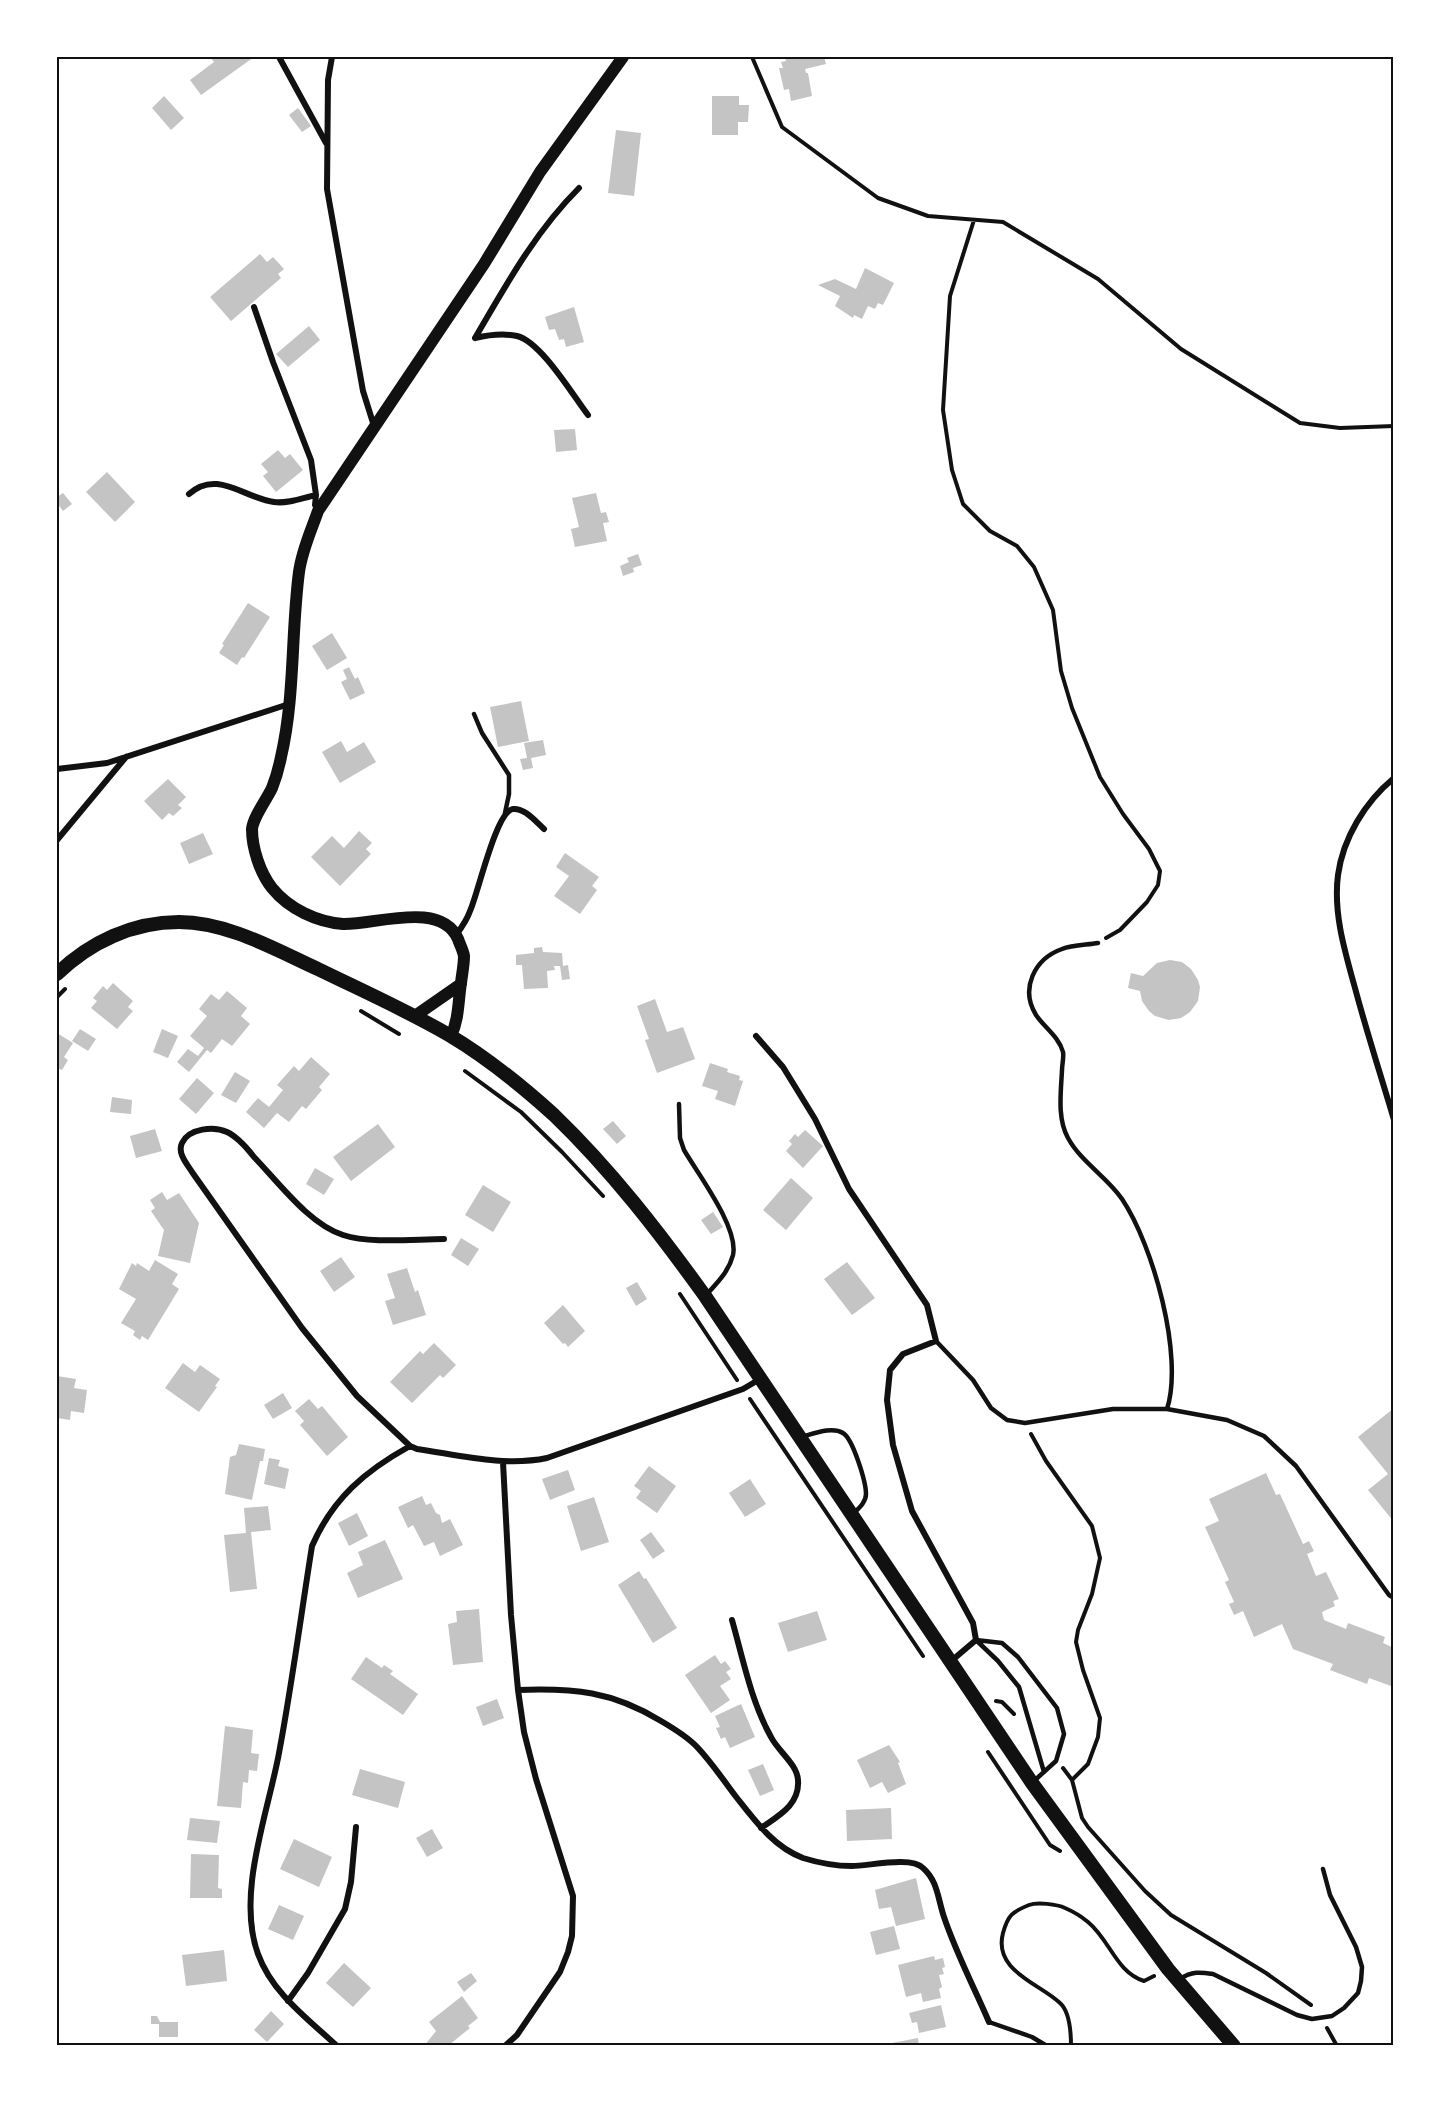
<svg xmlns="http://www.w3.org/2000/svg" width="1451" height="2103" font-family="Helvetica,sans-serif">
<rect width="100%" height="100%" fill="#fff"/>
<!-- building -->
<path fill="#c4c4c4" d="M210 57H254L201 95 190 80 214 62Z
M785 57H824L826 64 805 69 806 73H808L812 96 791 101 789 89 784 90 779 68H783L781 62 786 61Z
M164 96 184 118 171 130 152 108Z
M712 96H739V105H749L748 122H738V135H712Z
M298 108 311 126 302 132 289 115Z
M616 130 641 133 634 196 608 193Z
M260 254 267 262 273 257 284 269 278 274 281 278 231 321 210 297Z
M865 268 894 283 883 305 878 303 875 309 868 306 862 319 854 315 853 318 835 306 840 296 818 285 835 279 856 289Z
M574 307 584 342 566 347 564 339 559 340 555 329 549 330 545 317Z
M309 326 320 340 288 367 276 354Z
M575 429 577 450 556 452 554 430Z
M278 450 285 458 290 454 303 470 276 492 263 476 268 472 261 464Z
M107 472 135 502 115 522 86 492Z
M63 493 72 504 63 511 57 503V497Z
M596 493 601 513 606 512 609 522 603 523 607 541 575 547 571 529 579 527 572 498Z
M638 554 642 565 633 568 634 572 623 576 620 566 629 562 627 558Z
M248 603 270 617 244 658 242 657 237 665 219 653 224 645 222 644Z
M332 633 347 658 327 670 312 646Z
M349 667 355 679 358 677 365 693 350 700 341 682 347 679 343 670Z
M521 701 529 741 498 747 490 707Z
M543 740 546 755 531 758 533 768 523 770 520 759 527 758 524 743Z
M341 741 347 752 364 742 376 762 340 783 322 752Z
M168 779 186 797 178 805 182 808 173 816 169 813 162 820 144 801Z
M359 831 372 843 366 849 371 854 340 886 311 857 332 836 344 848Z
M203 833 213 854 189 864 180 843Z
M565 853 599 877 592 886 597 890 580 914 554 896 569 876 556 867Z
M542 947 543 952 562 953 563 966 568 965 570 979 562 980 560 966H554L555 970 547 971 548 988 524 989 522 965H516V955L534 953V948Z
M1170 960 1182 962 1191 969 1198 980 1200 987 1198 1001 1190 1012 1181 1018 1169 1020 1155 1016 1149 1011 1142 1001 1140 991 1128 988 1131 973 1143 976 1157 963Z
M113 983 133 1001 128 1007 133 1011 117 1029 91 1008 97 1001 93 998 103 986 107 990Z
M227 991 247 1008 241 1016 250 1024 232 1046 222 1039 211 1053 207 1050 189 1072 177 1062 188 1049 198 1056 204 1048 190 1036 207 1016 199 1009 211 994 219 1000Z
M655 999 667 1032 683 1027 695 1059 657 1073 645 1040 649 1039 637 1006Z
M80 1029 96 1039 88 1051 72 1041Z
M162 1029 178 1036 168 1058 153 1052Z
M57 1033 73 1043 64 1057 68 1060 62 1070 57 1068Z
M311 1057 330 1074 319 1087 322 1090 306 1109 302 1106 289 1122 277 1113 264 1128 246 1112 258 1098 269 1107 283 1090 277 1085 294 1066 299 1071Z
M710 1063 728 1069 727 1072 740 1076 739 1080 743 1081 735 1106 715 1099 718 1091 702 1086Z
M235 1072 250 1081 236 1103 221 1095Z
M197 1078 214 1093 196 1114 179 1099Z
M112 1097 132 1100 131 1114 110 1112Z
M613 1121 626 1136 617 1144 603 1129Z
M378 1124 395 1147 351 1181 333 1157Z
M155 1129 162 1151 136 1158 130 1136Z
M805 1130 823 1146 803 1168 786 1151 792 1144 789 1141 795 1134 798 1137Z
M315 1168 334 1179 324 1195 306 1184Z
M791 1178 813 1198 786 1230 763 1210Z
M483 1185 511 1202 493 1232 465 1215Z
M162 1192 167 1200 179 1193 199 1223 190 1263 158 1256 164 1230 151 1211 155 1208 150 1200Z
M713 1212 723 1227 711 1234 701 1220Z
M461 1238 479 1249 468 1266 451 1255Z
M341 1257 355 1277 334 1292 320 1271Z
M155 1260 178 1274 172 1284 179 1289 148 1340 142 1336 140 1340 133 1335 135 1331 121 1323 136 1299 119 1289 132 1263 136 1266 137 1263 149 1271Z
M847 1262 875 1298 852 1315 824 1279Z
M407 1268 415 1292 418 1290 426 1315 393 1325 385 1301 395 1298 387 1274Z
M637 1282 647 1299 636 1306 626 1288Z
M563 1305 585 1331 568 1347 565 1343 563 1344 544 1323Z
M434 1343 456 1365 443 1378 440 1375 412 1403 390 1382 420 1351 423 1354Z
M183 1363 195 1372 200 1365 220 1379 215 1386 217 1387 199 1412 165 1388Z
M57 1376 76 1379 74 1388 87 1390 84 1413 71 1411 70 1420 57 1418Z
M283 1393 292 1408 273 1419 264 1405Z
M309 1399 318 1409 322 1406 348 1437 327 1456 300 1425 304 1421 295 1411Z
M1394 1408V1522L1368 1490 1388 1474 1358 1437Z
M239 1444 265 1449 263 1461H260L252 1500 225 1494 230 1457 236 1455Z
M269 1458 280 1460 278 1466 289 1469 285 1489 264 1484Z
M649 1466 676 1486 657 1513 636 1498 641 1491 634 1486Z
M568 1470 575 1490 550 1500 542 1479Z
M1266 1473 1276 1495 1280 1494 1303 1544 1309 1541 1314 1551 1307 1554 1316 1576 1326 1572 1339 1599 1333 1601 1335 1606 1322 1612 1324 1620 1346 1629 1348 1623 1385 1637 1383 1643 1394 1648V1679L1391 1686 1369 1678 1367 1684 1330 1670 1333 1664 1293 1649 1282 1624 1254 1637 1243 1611 1234 1615 1229 1604 1234 1602 1225 1582 1229 1580 1205 1527 1219 1521 1209 1499Z
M750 1479 766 1504 745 1517 729 1493Z
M422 1496 426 1505 431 1503 436 1513 440 1515 442 1523 450 1519 463 1545 440 1556 434 1542 424 1546 413 1525 408 1528 398 1507Z
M594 1497 609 1542 581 1551 567 1506Z
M268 1506 271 1530 251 1532 257 1589 230 1592 224 1535 246 1533 244 1508Z
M357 1513 368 1536 349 1546 338 1523Z
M651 1532 665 1551 653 1559 640 1540Z
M385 1540 403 1579 358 1598 347 1573 363 1565 358 1552Z
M639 1571 644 1579 646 1578 677 1628 653 1643 618 1585Z
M479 1609 483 1662 453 1665 448 1624 457 1622 456 1611Z
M817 1611 827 1640 788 1652 778 1623Z
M715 1655 721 1664 725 1661 731 1669 726 1672 731 1679 720 1686 730 1700 711 1713 685 1675Z
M366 1657 382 1668 384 1665 393 1671 390 1674 418 1694 403 1715 351 1679Z
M497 1699 504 1718 483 1726 476 1707Z
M741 1704 755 1737 730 1748 725 1737 721 1739 716 1728 720 1727 715 1716Z
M225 1726 253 1730 251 1753 259 1754 257 1771 249 1770 248 1783 243 1782 241 1808 217 1806Z
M889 1745 900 1762 898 1763 906 1784 888 1793 882 1782 870 1788 857 1760Z
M763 1764 774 1790 760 1796 748 1770Z
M360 1769 405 1782 398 1808 352 1795Z
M891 1808 892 1839 847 1841 846 1810Z
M190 1818 220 1821 217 1843 187 1840Z
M432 1829 443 1848 427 1857 416 1838Z
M294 1839 332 1857 319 1887 280 1869Z
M191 1854 219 1855 218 1888 222 1889V1898H190Z
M916 1878 925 1919 896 1926 891 1907 879 1909 875 1890Z
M279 1905 304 1916 293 1940 268 1929Z
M894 1926 900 1949 876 1955 870 1932Z
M224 1950 227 1981 186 1986 182 1955Z
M934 1956 935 1960 943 1958 945 1967 942 1968 944 1974 939 1975 942 1987 939 1989 941 1998 923 2002 921 1993 906 1997 898 1965Z
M344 1963 371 1988 353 2007 326 1983Z
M471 1973 477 1981 464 1992 457 1982Z
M462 1996 478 2018 468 2026 470 2028 449 2045 424 2046 436 2031 429 2022Z
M941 2005 946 2027 919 2033 917 2022 912 2023 909 2013Z
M271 2011 284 2024 267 2042 254 2030Z
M151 2016H157L160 2022H178V2037H159V2024H151Z
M918 2038 919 2046H892V2043Z"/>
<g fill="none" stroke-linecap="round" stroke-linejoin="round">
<!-- path -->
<path stroke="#111" stroke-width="4" d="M752 57 782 127 878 198 928 216 1003 222 1098 279 1181 349 1300 423 1340 428 1394 426
M974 220 950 296 943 410 952 470 963 504 990 531 1017 546 1034 567 1053 610 1061 671 1072 708 1100 777 1123 814 1149 849 1160 871 1158 885 1147 902 1120 930 1106 938
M57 997 65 989
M361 1011 399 1034
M465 1071 521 1112 562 1152 603 1196
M680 1294 737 1380
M750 1399 923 1656
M1031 1434 1046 1461 1092 1526 1100 1558 1092 1594 1078 1630 1076 1642 1083 1670 1100 1718 1098 1737 1088 1764 1072 1780
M996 1701 1002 1702 1014 1714
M988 1752 1050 1845 1060 1851
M1063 1768 1072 1780 1082 1818 1088 1827 1145 1891 1171 1915 1266 1973 1311 2005
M1327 2028 1337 2046
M1071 2046C1071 2033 1070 2012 1060 2003 1039 1983 993 1971 1003 1933 1008 1915 1012 1912 1029 1905 1037 1902 1057 1904 1065 1908 1072 1911 1082 1917 1088 1922 1110 1940 1116 1972 1144 1981L1154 1976"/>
<!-- service -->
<path stroke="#111" stroke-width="4.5" d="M474 714 482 733 509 775V794L505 813
M1098 943C1086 945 1072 945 1062 949 1034 959 1020 989 1036 1015 1044 1027 1059 1037 1063 1052 1064 1057 1062 1065 1062 1070 1061 1092 1057 1118 1068 1138 1081 1162 1107 1177 1122 1199 1153 1245 1184 1356 1167 1409
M679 1104 680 1138 684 1150C698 1174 739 1228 733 1255 729 1271 718 1282 707 1294
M936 1341 973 1380 991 1408 1007 1420 1025 1423 1113 1409H1167L1227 1420 1264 1436 1296 1466 1389 1595 1394 1598
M801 1437C813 1434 832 1426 843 1433 853 1439 866 1482 866 1494 866 1502 859 1508 854 1513
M976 1640 1002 1643 1018 1657 1057 1708 1064 1734 1056 1761 1034 1781
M977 1641 998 1661 1019 1687 1044 1772
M1180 1979C1192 1971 1200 1972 1213 1974L1297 2015 1312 2019 1332 2016 1344 2008 1358 1993 1361 1981 1362 1967 1356 1947 1330 1895 1323 1869
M989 2022 1032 2037 1047 2046"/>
<!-- minor -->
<path stroke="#111" stroke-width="6" d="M279 57 326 143
M332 57 328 80 327 189 363 391 374 426
M254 307 273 362 311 460 316 495 315 505 318 511
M475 338C506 285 535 232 579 188
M475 338C488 335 503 333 517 336 541 342 572 394 588 415
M189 494C217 469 244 498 274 502 288 504 302 498 316 495
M57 769 107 763 289 704
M1394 778C1365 802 1343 838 1338 875 1333 913 1345 952 1355 988 1367 1033 1381 1076 1394 1120
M57 840 126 757
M456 935C462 927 467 920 470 911 478 894 496 811 513 809 525 808 535 821 544 829
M756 1036 783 1067 815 1119 849 1189 927 1305 936 1341 903 1354 890 1370 887 1400 893 1445 912 1511 973 1623 976 1640 950 1662
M444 1239C415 1239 370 1244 343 1235 309 1224 279 1183 254 1157 247 1148 238 1137 227 1132 214 1126 189 1128 182 1143 177 1153 187 1164 192 1172L302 1328 357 1396 410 1446 417 1449C459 1455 504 1467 547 1458L743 1389 760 1379
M503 1462 511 1615 518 1690 524 1732 536 1779 573 1896 572 1936 568 1952 560 1972 517 2035 505 2046
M732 1620C743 1659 751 1701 771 1737 778 1751 797 1764 798 1780 800 1805 778 1816 761 1828
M518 1690C574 1688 612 1691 661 1721 673 1728 688 1737 698 1748 712 1763 724 1781 737 1798 756 1822 774 1847 803 1858 819 1863 836 1866 852 1866 869 1866 911 1856 923 1868 938 1881 938 1900 944 1917 956 1953 974 1987 989 2022
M288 2001 308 1973 345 1909 351 1882 356 1827
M337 2046C308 2019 272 1993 258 1954 236 1894 268 1813 279 1753 292 1684 301 1615 312 1546 333 1498 365 1471 410 1446"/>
<!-- secondary -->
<path stroke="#111" stroke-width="12" d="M415 1016 461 984
M451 1036C459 1019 458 1002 461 983 462 974 464 965 464 956 463 950 460 945 458 939 441 900 375 925 343 924 317 922 289 909 272 888 260 873 252 848 252 829 253 817 267 799 272 788 276 778 279 767 281 757 295 697 291 633 299 572 302 550 311 531 318 511L484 264 540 172 623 57"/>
<!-- primary -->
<path stroke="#111" stroke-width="14" d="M57 974C90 942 133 922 179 922 228 922 276 950 320 970 363 991 408 1011 449 1035 486 1057 522 1086 554 1115 611 1170 659 1232 705 1296L1032 1783 1168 1969 1234 2046"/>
</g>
<!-- border -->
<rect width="1451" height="2103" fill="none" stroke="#ffffff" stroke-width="117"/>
<rect x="58" y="58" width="1334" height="1986" fill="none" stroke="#111" stroke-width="2"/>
</svg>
